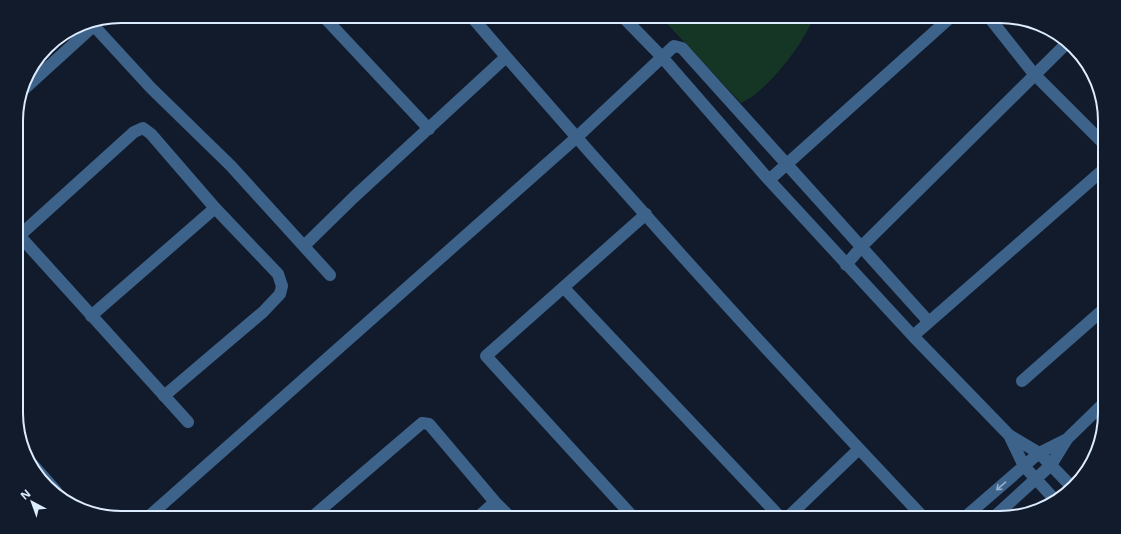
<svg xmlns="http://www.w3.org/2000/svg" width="1121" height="534" font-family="'Noto Sans',sans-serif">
<rect width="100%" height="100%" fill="#121b2c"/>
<!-- green -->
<path fill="#153624" d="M660 16H814C805 41 779 74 759 91 754 96 747 100 741 103Z"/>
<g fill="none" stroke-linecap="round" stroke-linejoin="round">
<!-- minor -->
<path stroke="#3e638b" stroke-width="12" d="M323 16 429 129
M471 16C618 187 769 354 924 518
M622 16 662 57 769 180 913 336 1009 435 1039 453 1071 486
M988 16 1034 74 1104 144
M94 26 151 88 231 166 330 275
M22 91 100 20
M769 180 952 16
M17 233 188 422
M19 236 134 132 143 128 151 134 215 208 278 274 282 286 280 294 263 312 164 396
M304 246 354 197 506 57
M846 265 862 246 1066 44
M564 288 781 518
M91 316 215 208
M913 336 1104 169
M1022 381 1105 308
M1009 435 1024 466 1056 501
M33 465 56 491
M147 518 577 137 674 46 682 48 929 322
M311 518 422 423 429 424 495 502 511 518
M477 518 495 502
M634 518 486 356 646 214
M787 518 859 449
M964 518 1039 453 1067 439
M993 518 1051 465 1067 439 1105 402"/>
</g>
<!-- one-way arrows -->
<defs><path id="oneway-shaft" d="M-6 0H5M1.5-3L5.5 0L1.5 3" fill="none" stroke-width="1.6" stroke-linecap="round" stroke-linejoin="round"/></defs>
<use stroke="#95aecb" href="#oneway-shaft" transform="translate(1001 486) rotate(139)"/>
<!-- crop -->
<path d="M0 0H1121V534H0ZM121 23H1000A98 98 0 0 1 1098 121V413A98 98 0 0 1 1000 511H121A98 98 0 0 1 23 413V121A98 98 0 0 1 121 23Z" fill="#121b2c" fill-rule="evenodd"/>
<path fill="none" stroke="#ddebff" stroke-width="2" d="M121 23H1000A98 98 0 0 1 1098 121V413A98 98 0 0 1 1000 511H121A98 98 0 0 1 23 413V121A98 98 0 0 1 121 23Z"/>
<!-- north arrow -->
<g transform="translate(32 502) rotate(319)" stroke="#121b2c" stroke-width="3" paint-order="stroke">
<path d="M0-3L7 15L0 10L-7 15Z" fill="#ddebff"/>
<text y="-6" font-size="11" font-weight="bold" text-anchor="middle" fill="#ddebff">N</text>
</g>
</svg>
